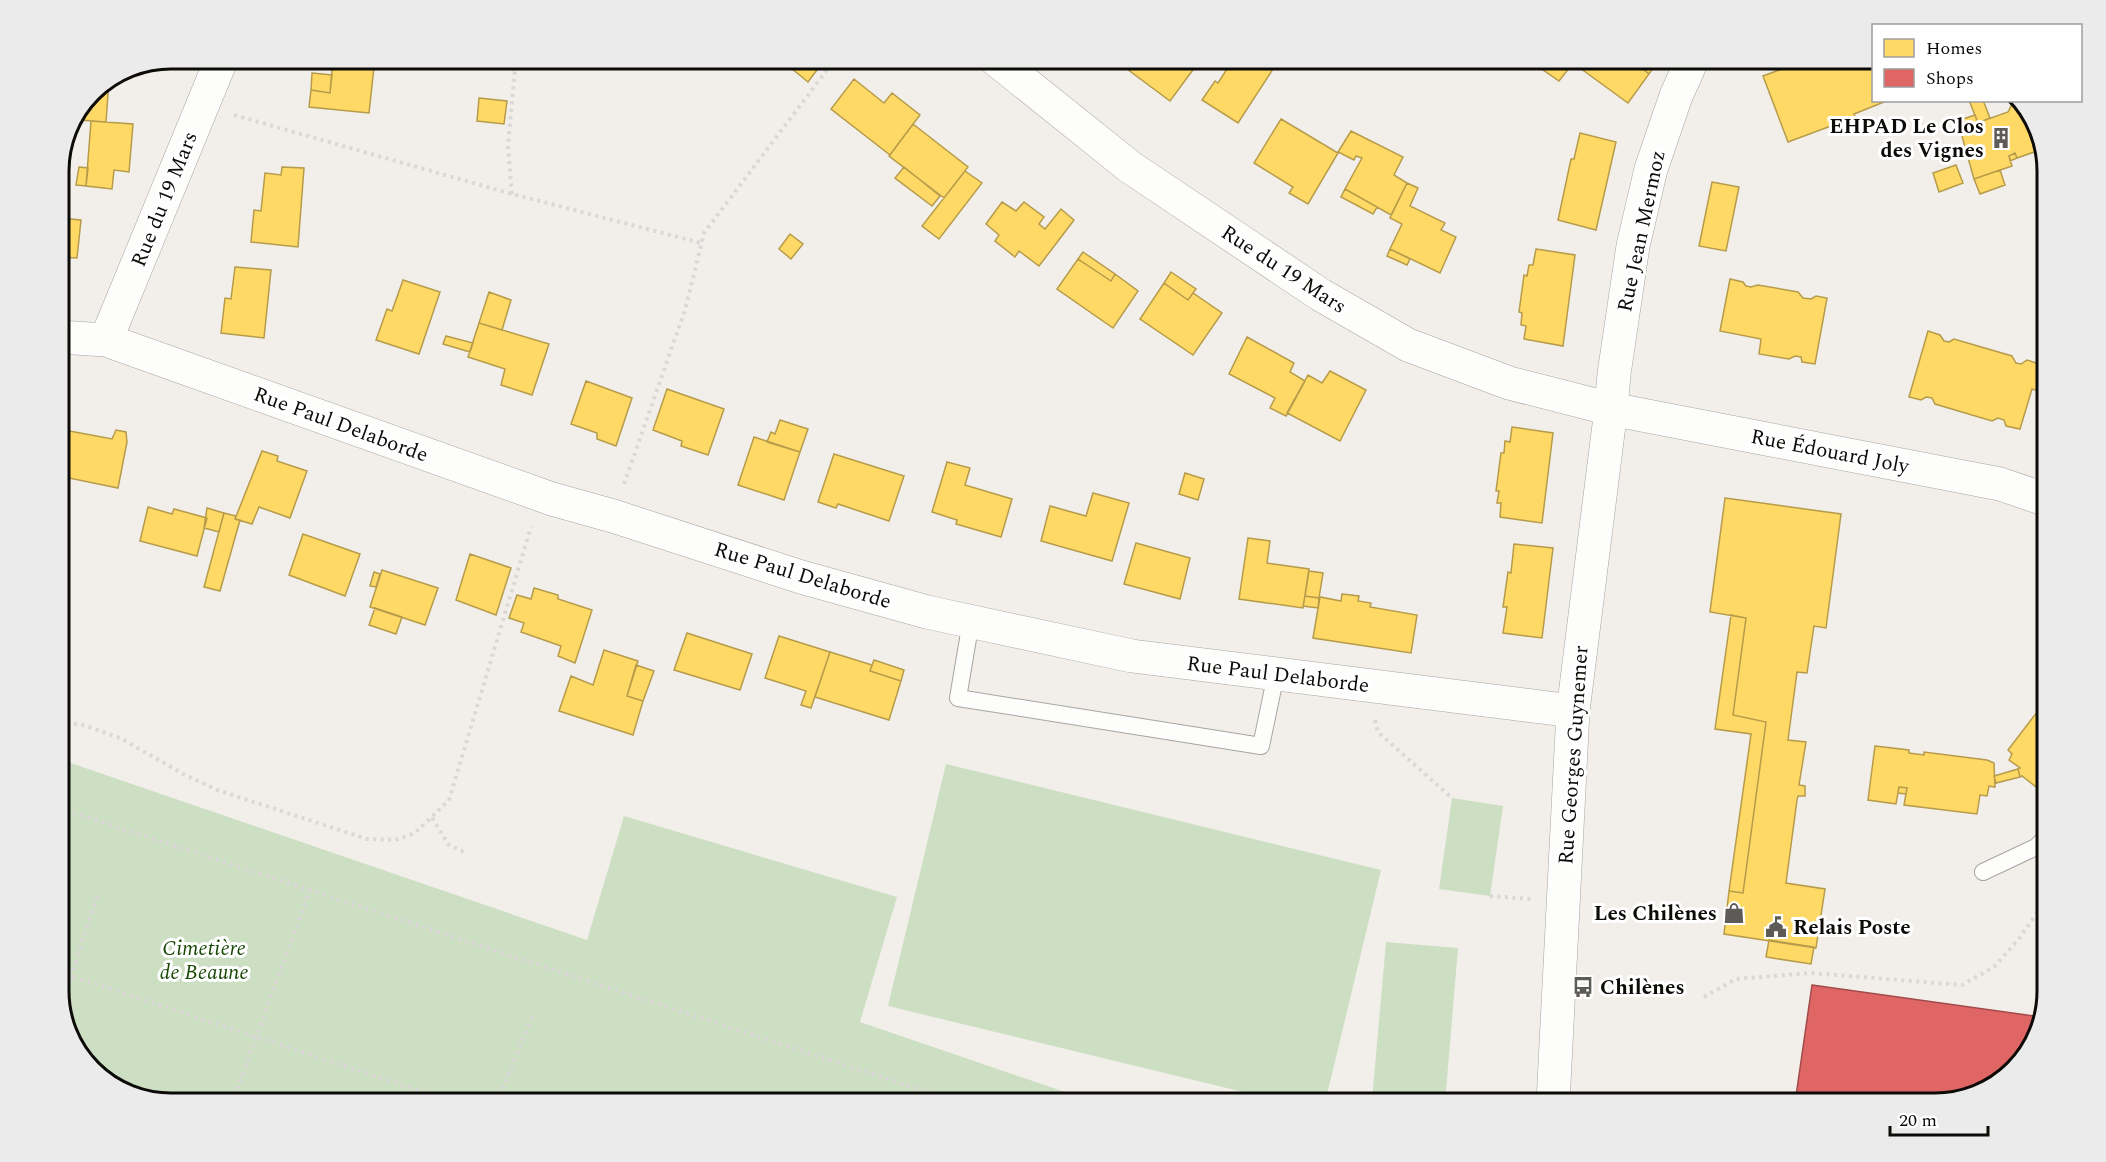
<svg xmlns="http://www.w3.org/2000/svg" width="2106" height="1162" font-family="Spectral,serif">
<rect width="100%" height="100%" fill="#f2efea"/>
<!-- green -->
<path fill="#cddfc3" d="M59 759 587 940 624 816 897 897 860 1022 1097 1103H171L121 1092 77 1053 59 998Z
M946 764 1381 870 1325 1103H1288L888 1006Z
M1452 798 1503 806 1490 896 1439 889Z
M1386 942 1458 948 1445 1103H1407L1372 1100Z"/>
<!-- homes -->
<path fill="#ffd966" stroke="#b69b4a" stroke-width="1.5" d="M333 58H375L369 113 309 107 311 90 330 93Z
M779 58H826L808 82Z
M1122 58H1185L1195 67 1170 101 1119 63Z
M1234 58H1266L1275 66 1238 123 1202 100 1215 81 1218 83Z
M1546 58H1629L1649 74 1628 103 1573 63 1559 81 1539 67Z
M1629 58H1660L1649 74Z
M1811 58H1874V100H1889L1854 114 1855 117 1788 142 1763 76Z
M312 73 332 75 330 93 311 90Z
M854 79 884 103 892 93 920 115 890 155 831 109Z
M109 80 106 122 79 120 92 91Z
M479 98 507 101 504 124 477 121Z
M1969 100H1983L1990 118 1978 123Z
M2014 100H2019L2029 109 2041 147 2040 150 2017 158 2015 153 2009 156 2012 166 1974 179 1960 129 2008 112Z
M1975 115 1978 123 1960 129 1957 121Z
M1281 119 1338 153 1308 204 1289 193 1293 187 1254 163Z
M91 121 133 124 129 172 114 170 112 189 86 186Z
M913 124 968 167 944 198 889 156Z
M1351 131 1403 157 1394 175 1407 183 1391 215 1345 189 1362 158 1356 156 1354 160 1338 152Z
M1580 133 1616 142 1596 230 1558 220 1571 159H1574Z
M2015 153 2017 158 2010 161 2009 156Z
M1956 165 1963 183 1939 192 1933 173Z
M79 167 88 168 86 186 76 185Z
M282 167 304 168 298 247 251 242 254 210 261 211 265 173 281 175Z
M904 167 940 196 932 206 895 178Z
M2000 170 2005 185 1980 194 1974 179Z
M965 171 982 183 939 239 922 226Z
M1712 182 1739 187 1726 251 1699 246Z
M1407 183 1418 188 1410 206 1445 223 1441 230 1456 237 1440 273 1390 249 1402 224 1390 218Z
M1345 189 1377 207 1373 214 1341 197Z
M1002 202 1016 211 1024 202 1044 217 1039 224 1045 229 1061 209 1074 220 1039 266 1019 251 1015 257 995 241 999 235 986 224Z
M59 218 81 220 77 258 59 257Z
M790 234 803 244 791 259 779 249Z
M1390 249 1410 259 1407 265 1387 256Z
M1536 249 1575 255 1563 346 1524 339 1526 326 1521 325 1522 313 1519 312 1524 275 1527 276 1529 265H1533Z
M1083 252 1115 274 1111 281 1078 259Z
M1078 259 1111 281 1115 274 1138 291 1113 328 1057 289Z
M235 267 271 270 264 338 221 333 225 298 231 299Z
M1171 272 1196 289 1188 300 1164 283Z
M1730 279 1743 282 1746 286 1751 287 1758 285 1798 292 1803 298 1811 299 1816 296 1827 298 1815 364 1802 362 1801 357 1795 356 1789 359 1759 354 1761 339 1720 331Z
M403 280 440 292 419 354 376 340 387 309 392 311Z
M1164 283 1188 300 1193 293 1222 313 1193 355 1140 319Z
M489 292 511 300 502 330 479 323Z
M479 323 549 344 532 395 501 385 505 369 468 357Z
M1928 331 1940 335 1944 341 1949 342 1954 339 2012 356 2016 363 2021 364 2027 360 2039 364 2047 339V394L2032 389 2020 429 2006 426 2004 420 1998 418 1992 421 1935 404 1932 398 1926 397 1921 400 1909 397Z
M446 336 473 343 470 352 443 344Z
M1247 337 1294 363 1290 372 1305 381 1286 416 1270 408 1275 398 1229 374Z
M1330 371 1366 390 1340 441 1287 413 1308 375 1322 383Z
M586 381 632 398 616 446 597 439V433L571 424Z
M667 389 724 409 708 455 681 446 682 441 653 430Z
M780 420 808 429 800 452 767 442 771 432 775 434Z
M1512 427 1553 433 1542 523 1500 517 1501 503H1497L1499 491H1496L1501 453H1504L1505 441 1510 442Z
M59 429 112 439 116 430 126 432 127 442 118 488 59 476Z
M754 437 800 452 784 500 738 485Z
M262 451 278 456 277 461 307 471 290 518 259 507 252 524 235 519Z
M834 454 904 476 889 521 838 504 836 508 818 502Z
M947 462 970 468 965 485 1012 499 1001 537 956 524 957 520 932 512Z
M1185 473 1204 479 1198 500 1179 494Z
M1093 493 1129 503 1112 561 1041 541 1050 506 1086 516Z
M1725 498 1841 514 1826 628 1814 626 1807 673 1797 672 1788 740 1806 742 1799 785 1805 786V796H1798L1797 800 1786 883 1825 889 1816 948 1724 934 1729 891 1743 893 1766 722 1733 715 1746 618 1710 612Z
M148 507 172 514 174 509 207 518 197 556 140 541Z
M207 508 224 513 219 532 204 528Z
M224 513 236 516 235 519 240 520 220 591 204 587Z
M303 534 360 554 345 596 289 575Z
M1248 538 1270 541 1267 563 1309 569 1303 608 1239 599Z
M1136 543 1190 558 1180 599 1124 584Z
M1514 544 1553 548 1542 638 1503 633 1507 607H1503L1508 572 1511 573Z
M470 554 511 568 496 615 456 600Z
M59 564 64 565 60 587H59Z
M382 570 438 588 425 625 370 607Z
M1309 571 1323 573 1319 598 1305 596Z
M374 572 380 574 376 587 370 586Z
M534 588 558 595V599L592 610 575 663 558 656 561 646 521 632 524 623 509 618 517 595 531 599Z
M1342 594 1359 596 1358 601 1371 603 1370 607 1417 615 1411 653 1313 638 1320 597 1341 601Z
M1305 596 1319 598 1318 608 1303 606Z
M375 608 402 617 396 634 369 625Z
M1731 615 1746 618 1733 715 1766 722 1743 893 1729 891 1751 734 1715 729Z
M687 633 752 654 740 690 674 670Z
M779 636 830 652 811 708 801 705 806 691 765 678Z
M604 650 638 661 627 696 643 701 633 735 559 711 571 676 593 685Z
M830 652 872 665 870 671 901 681 889 720 815 697Z
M874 660 904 670 901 681 870 671Z
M636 665 654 671 643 701 627 696Z
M2047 699V791L2045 794 2022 776 2020 777 2018 769 2020 768 2009 760 2012 754 2008 750Z
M1875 746 1909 750V753L1924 755V752L1987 760 1994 763 1995 787 1989 786 1987 796 1980 795 1977 814 1904 805 1907 788 1899 787 1896 804 1868 800Z
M2018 769 2020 777 1996 783 1994 776Z
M1899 787 1907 788 1906 794 1898 793Z
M1769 940 1814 947 1811 964 1766 957Z"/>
<!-- shops -->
<path fill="#e06666" stroke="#a14b4a" stroke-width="1.5" d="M1812 985 2041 1017 2036 1041 1991 1088 1935 1103H1795Z"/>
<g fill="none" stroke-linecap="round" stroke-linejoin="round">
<defs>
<path id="lane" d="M971 621 958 698 1261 746 1276 674
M1983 872 2036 847 2047 836"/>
<path id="street" d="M994 58 1130 167 1321 295 1408 345 1509 383 1611 409 2000 484 2047 500
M59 337 106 340 552 499 613 516 801 577 927 612 1132 656 1573 711
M106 340 222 58
M1553 1103 1573 711 1611 409 1614 374 1633 246 1651 169 1676 96 1693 58"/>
</defs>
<!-- lane casing -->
<use href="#lane" stroke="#a7a5a1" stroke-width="18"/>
<!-- street casing -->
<use href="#street" stroke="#a7a5a1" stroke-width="34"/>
<!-- path -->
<path stroke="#d9d8d6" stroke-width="4" stroke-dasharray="3 4.5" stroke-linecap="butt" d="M1060 69 1069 58
M234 115 512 194 701 243
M512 194 508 146 516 58
M624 484 685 310 704 233 836 58
M1375 720 1378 732 1452 798
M59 722 83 725 120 738 185 775 217 790 367 839 395 840 415 833 449 800 531 527
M59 808 961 1103
M432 818 449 845 466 853
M1490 896 1531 899
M59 972 457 1103
M1704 997 1736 979 1811 973 1962 985 1994 967 2018 940 2047 899
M61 1006 98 894
M232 1103 310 890
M497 1103 532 1017"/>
<!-- lane -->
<use href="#lane" stroke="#fdfdfc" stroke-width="16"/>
<!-- street -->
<use href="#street" stroke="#fdfdfc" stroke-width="33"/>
</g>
<!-- icons -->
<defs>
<symbol id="building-bare" viewBox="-9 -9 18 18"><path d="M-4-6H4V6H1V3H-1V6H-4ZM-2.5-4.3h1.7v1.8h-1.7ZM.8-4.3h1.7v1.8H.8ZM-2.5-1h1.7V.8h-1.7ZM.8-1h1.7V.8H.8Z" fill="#5d5b57" stroke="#fff" stroke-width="2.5" paint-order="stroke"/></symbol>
<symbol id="shop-bare" viewBox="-9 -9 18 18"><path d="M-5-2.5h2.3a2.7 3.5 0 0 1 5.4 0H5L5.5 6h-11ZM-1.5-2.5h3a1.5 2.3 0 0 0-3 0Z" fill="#5d5b57" stroke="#fff" stroke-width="2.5" paint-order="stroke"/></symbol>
<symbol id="civic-bare" viewBox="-9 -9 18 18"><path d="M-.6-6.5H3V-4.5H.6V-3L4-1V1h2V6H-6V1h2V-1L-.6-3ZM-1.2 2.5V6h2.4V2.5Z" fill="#5d5b57" stroke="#fff" stroke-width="2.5" paint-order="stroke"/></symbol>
<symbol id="bus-bare" viewBox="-9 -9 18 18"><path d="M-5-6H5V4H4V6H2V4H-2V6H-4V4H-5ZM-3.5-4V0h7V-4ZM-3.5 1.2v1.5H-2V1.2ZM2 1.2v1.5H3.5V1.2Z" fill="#5d5b57" stroke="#fff" stroke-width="2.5" paint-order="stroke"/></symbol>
</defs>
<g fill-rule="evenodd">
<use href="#building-bare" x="1986" y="123" width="30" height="30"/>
<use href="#shop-bare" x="1719" y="898" width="30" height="30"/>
<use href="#civic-bare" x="1761" y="912" width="30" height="30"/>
<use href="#bus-bare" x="1568" y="972" width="30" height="30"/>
</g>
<g text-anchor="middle" stroke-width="6" stroke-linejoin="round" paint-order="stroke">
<!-- poi labels -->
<g font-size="21" font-weight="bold" fill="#0d0b08" stroke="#fff" text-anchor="end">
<text x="1984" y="133">EHPAD Le Clos<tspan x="1984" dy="24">des Vignes</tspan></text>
<text x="1717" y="920">Les Chilènes</text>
<text x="1793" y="934" text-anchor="start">Relais Poste</text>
<text x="1600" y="994" text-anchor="start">Chilènes</text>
</g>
<!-- street labels -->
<g font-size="21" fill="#0d0b08" stroke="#fff">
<text transform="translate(164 199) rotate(-68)" y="7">Rue du 19 Mars</text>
<text transform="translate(1641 231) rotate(-78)" y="7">Rue Jean Mermoz</text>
<text transform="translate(1284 269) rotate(33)" y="7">Rue du 19 Mars</text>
<text transform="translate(341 424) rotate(20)" y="7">Rue Paul Delaborde</text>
<text transform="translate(1830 451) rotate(11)" y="7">Rue Édouard Joly</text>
<text transform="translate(803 575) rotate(17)" y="7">Rue Paul Delaborde</text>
<text transform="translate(1278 674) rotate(7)" y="7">Rue Paul Delaborde</text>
<text transform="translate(1573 755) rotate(-86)" y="7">Rue Georges Guynemer</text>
</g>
<!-- park labels -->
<g font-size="21" font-style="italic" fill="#194804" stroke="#fff">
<text x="204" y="955">Cimetière<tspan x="204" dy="24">de Beaune</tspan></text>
</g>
</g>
<!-- crop -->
<path d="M0 0H2106V1162H0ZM171 69H1935A102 102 0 0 1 2037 171V991A102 102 0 0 1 1935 1093H171A102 102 0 0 1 69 991V171A102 102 0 0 1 171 69Z" fill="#ecebeb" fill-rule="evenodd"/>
<path fill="none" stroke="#0d0b08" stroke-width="3" d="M171 69H1935A102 102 0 0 1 2037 171V991A102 102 0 0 1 1935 1093H171A102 102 0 0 1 69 991V171A102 102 0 0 1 171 69Z"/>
<!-- legend -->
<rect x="1872" y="24" width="210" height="78" fill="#ffffff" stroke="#9e9d9c" stroke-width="1.5"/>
<rect x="1884" y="39" width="30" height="18" fill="#ffd966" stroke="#9e9d9c" stroke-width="1.5"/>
<text x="1926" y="54" font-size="18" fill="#0d0b08">Homes</text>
<rect x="1884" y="69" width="30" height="18" fill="#e06666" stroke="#9e9d9c" stroke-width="1.5"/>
<text x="1926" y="84" font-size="18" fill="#0d0b08">Shops</text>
<!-- scale -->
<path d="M1890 1126v9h98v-9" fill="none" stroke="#0d0b08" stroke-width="3"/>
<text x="1899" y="1126" font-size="18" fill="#0d0b08" stroke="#ffffff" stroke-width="4.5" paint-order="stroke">20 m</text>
</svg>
